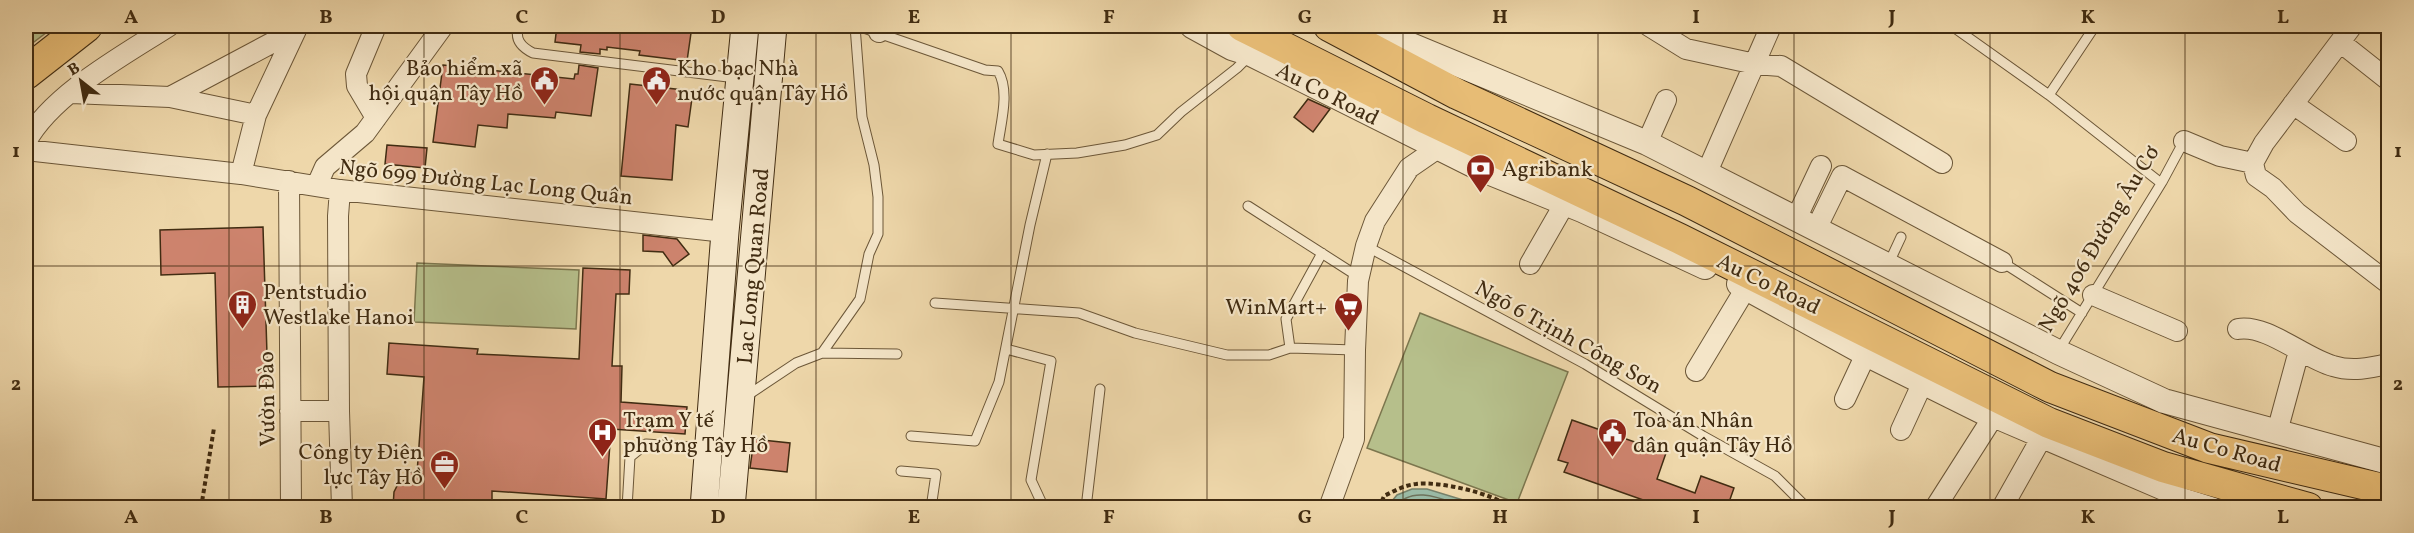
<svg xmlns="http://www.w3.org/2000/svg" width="2414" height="533" font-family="Vollkorn,serif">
<rect width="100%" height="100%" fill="#eed7aa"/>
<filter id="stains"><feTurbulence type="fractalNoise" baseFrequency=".00333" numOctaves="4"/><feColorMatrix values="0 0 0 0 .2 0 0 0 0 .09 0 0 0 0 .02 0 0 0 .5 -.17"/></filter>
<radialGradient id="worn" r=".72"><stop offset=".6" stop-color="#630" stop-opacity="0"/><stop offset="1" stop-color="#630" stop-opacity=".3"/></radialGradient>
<!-- green -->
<path fill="#b6bf8b" stroke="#7c764e" stroke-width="1.5" d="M26 26H55L26 48Z
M417 263 579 270 576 329 414 322Z
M1420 313 1568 372 1517 503 1367 448Z"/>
<!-- water -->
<path fill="#9abaa5" stroke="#76816a" stroke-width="1.5" d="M1412 489H1427L1486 507H1387L1397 495Z"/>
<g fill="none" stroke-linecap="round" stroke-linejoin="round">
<!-- shore -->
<path stroke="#6e735c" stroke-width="1.5" d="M1394 508C1413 483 1444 500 1468 508"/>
</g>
<!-- building -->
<path fill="#cd836d" stroke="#412c12" stroke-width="1.5" d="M557 26H692L687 61 639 55 640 51 607 47V50L600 49V54L580 52 581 45 555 42Z
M443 65 574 79 575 74H578L579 65 598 68 591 116 556 112 555 118 508 114 507 128 478 125 475 147 433 142Z
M630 84 693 91 688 127 676 125 672 180 621 176Z
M1308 99 1330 109 1313 132 1294 117Z
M387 145 427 148 425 168 385 164Z
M263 227 268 386 218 387 215 273 161 275 160 230Z
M643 235 677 239 689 254 673 266 663 252 643 251Z
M583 268 630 270 629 294H616L612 366H622L621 402 687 407 685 434 611 429 606 499 492 491V507H393L394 492 397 486 406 479 407 472 417 473 424 377 387 374 389 343 478 349 477 354 579 359Z
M1572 420 1666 453 1657 479 1695 493 1701 476 1734 488 1728 505 1730 507H1663L1564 472 1568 463 1558 460Z
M754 439 790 443 787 472 750 468Z"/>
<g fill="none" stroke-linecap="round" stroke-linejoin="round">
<defs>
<path id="service" d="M519 26C514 39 521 47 533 53L736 78
M858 26 985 70 998 71C1010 91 1001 122 998 144L1034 155 1077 153 1125 145 1157 135 1181 112 1237 68 1249 56
M1952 26 2049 95 2161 183
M2049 95 2095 26
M1248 206 1359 277
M1366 246 1585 364 1703 436 1775 476 1807 508
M2002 262 2082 313
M1888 265 1901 237
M935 303 1079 313 1135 333 1227 355H1269L1290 348 1355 350
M1290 348 1286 319 1322 253
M1006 349 1051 361 1031 480 1044 508
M2059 350 2162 182 2184 141
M822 353 860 299 869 254 878 234V197L874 165 862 117 855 26
M745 397 796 363 822 353 897 354
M911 436 975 441 999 382 1030 225 1047 154
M901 471 936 474 931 508
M627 508 630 457 646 444 707 448
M1053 508H1085
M1086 508 1100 389"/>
<path id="minor" d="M376 26 356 74 357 86 376 118
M1649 26 1686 49 1755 64 1781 66 1942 163
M879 32 882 26
M2340 42 2388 80
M71 93 170 97 256 115 241 174
M170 97 296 30 256 115
M2293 104 2346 141
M2184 141 2220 156 2253 163 2264 143 2352 26
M26 142C52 94 124 55 169 26
M1647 143 1666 100
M26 150 241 174 340 190 725 232
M2253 163 2256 176 2273 188 2297 213 2388 283
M1707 172 1771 26
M289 181 291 508
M317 185 325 167 365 133 443 26
M340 190 338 216 339 411 342 508
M1796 219 1821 166
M1816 229 1842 176 2002 262
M1530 264 1565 203
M2093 295 2177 331
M2238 329C2267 324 2304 358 2333 366 2352 372 2370 368 2388 364
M1696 371 1746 288
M1845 399 1866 354
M290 411H339
M1901 430 1923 382
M2277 432 2299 351
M1329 508 1354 439 1355 350 1358 281 1366 246 1375 221 1409 168 1438 148
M1935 508 1993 417 2182 498 2214 508
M2002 508 2047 428"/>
<path id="tertiary" d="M1192 26 1232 48 1251 54 1483 170 1582 210 1705 267
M1373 26 1394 38 1647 143 2058 352 2164 401 2388 462
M1739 284 1866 354 1993 417"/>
<path id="secondary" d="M704 508 725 232 745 26
M731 508 773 26"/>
<path id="primary" d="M1242 26 1427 119 1680 239 2049 423 2163 467 2308 508
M1329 26 1457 94 1687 201 2050 387 2209 448 2388 490"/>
<path id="trunk" d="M26 73 86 26"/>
</defs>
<!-- service casing -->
<use href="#service" stroke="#6c5738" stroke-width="11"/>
<!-- minor casing -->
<use href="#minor" stroke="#6c5738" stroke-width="22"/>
<!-- tertiary casing -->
<use href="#tertiary" stroke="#6c5738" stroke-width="26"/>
<!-- secondary casing -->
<use href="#secondary" stroke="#412c12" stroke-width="29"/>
<!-- primary casing -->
<use href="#primary" stroke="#412c12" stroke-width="32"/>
<!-- trunk casing -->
<use href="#trunk" stroke="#412c12" stroke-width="34"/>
<!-- path -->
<path stroke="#412c12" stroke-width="4" stroke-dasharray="4.5 3" stroke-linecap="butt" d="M201 508 214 428
M1379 508 1384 496C1394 491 1405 485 1416 484 1440 481 1492 493 1512 508"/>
<!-- service -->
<use href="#service" stroke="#f4e5c8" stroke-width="9"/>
<!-- minor -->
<use href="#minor" stroke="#f4e5c8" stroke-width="20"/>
<!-- tertiary -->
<use href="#tertiary" stroke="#f4e5c8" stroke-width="24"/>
<!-- secondary -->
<use href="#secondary" stroke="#f4e5c8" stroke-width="27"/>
<!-- primary -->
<use href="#primary" stroke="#e7bc75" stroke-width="30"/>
<!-- trunk -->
<use href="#trunk" stroke="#e7bc75" stroke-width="32"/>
</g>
<!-- grid -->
<path fill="none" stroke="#412c12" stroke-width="1.5" stroke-opacity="0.55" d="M229 26V508M424 26V508M620 26V508M816 26V508M1011 26V508M1207 26V508M1403 26V508M1598 26V508M1794 26V508M1990 26V508M2185 26V508M26 266H2388"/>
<!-- icons -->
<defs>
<symbol id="civic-pin" viewBox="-11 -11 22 30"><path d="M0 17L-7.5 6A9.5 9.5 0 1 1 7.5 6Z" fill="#8f2418" stroke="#f4e5c8"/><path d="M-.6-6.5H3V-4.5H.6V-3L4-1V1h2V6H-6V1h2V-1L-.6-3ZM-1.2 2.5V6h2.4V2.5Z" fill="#fff"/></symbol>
<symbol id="bank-pin" viewBox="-11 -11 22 30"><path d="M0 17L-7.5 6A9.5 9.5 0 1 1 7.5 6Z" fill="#8f2418" stroke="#f4e5c8"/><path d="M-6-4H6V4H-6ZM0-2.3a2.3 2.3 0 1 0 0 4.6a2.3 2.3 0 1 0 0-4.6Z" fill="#fff"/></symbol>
<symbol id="building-pin" viewBox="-11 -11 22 30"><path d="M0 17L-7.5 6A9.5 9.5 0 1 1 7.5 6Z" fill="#8f2418" stroke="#f4e5c8"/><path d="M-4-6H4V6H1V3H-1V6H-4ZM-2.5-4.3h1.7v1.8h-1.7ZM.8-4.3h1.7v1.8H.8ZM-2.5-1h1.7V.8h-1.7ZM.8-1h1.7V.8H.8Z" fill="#fff"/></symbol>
<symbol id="supermarket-pin" viewBox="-11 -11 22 30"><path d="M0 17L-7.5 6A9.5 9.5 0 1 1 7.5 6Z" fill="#8f2418" stroke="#f4e5c8"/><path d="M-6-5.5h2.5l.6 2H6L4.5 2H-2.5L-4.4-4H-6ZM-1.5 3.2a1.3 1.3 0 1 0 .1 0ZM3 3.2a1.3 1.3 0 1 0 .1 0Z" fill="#fff"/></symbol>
<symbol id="hospital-pin" viewBox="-11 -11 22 30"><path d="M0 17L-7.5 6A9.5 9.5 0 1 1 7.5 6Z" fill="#8f2418" stroke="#f4e5c8"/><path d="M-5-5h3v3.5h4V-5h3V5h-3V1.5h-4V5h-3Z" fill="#fff"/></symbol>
<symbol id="office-pin" viewBox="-11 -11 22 30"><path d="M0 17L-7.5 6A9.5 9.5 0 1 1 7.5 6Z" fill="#8f2418" stroke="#f4e5c8"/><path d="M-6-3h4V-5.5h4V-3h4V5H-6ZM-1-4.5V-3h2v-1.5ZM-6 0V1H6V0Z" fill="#fff"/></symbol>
</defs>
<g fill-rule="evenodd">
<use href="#civic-pin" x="528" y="64" width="33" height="45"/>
<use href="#civic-pin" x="640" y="64" width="33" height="45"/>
<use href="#bank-pin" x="1464" y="152" width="33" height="45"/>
<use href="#building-pin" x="226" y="288" width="33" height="45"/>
<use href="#supermarket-pin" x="1332" y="290" width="33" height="45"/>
<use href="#hospital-pin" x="586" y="416" width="33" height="45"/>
<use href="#civic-pin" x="1596" y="416" width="33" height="45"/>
<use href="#office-pin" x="428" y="448" width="33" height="45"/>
</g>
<g text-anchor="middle" stroke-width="4.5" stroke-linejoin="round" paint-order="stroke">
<!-- poi labels -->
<g font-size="22" fill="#412c12" stroke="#f4e5c8" text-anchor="start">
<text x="523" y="75" text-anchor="end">Bảo hiểm xã<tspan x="523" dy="25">hội quận Tây Hồ</tspan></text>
<text x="677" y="75">Kho bạc Nhà<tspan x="677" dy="25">nước quận Tây Hồ</tspan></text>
<text x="1502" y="176">Agribank</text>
<text x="263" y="299">Pentstudio<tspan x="263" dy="25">Westlake Hanoi</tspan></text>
<text x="1327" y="314" text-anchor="end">WinMart+</text>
<text x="623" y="427">Trạm Y tế<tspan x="623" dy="25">phường Tây Hồ</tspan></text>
<text x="1633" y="427">Toà án Nhân<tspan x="1633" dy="25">dân quận Tây Hồ</tspan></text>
<text x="423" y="459" text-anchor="end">Công ty Điện<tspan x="423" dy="25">lực Tây Hồ</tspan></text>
</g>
<!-- street labels -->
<g font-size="22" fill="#412c12" stroke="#f4e5c8">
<text transform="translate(1328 93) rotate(27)" y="8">Au Co Road</text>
<text transform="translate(486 181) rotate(6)" y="8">Ngõ 699 Đường Lạc Long Quân</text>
<text transform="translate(2098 238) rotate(-59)" y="8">Ngõ 406 Đường Âu Cơ</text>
<text transform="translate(752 266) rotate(-85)" y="8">Lac Long Quan Road</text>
<text transform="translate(1769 283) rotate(26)" y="8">Au Co Road</text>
<text transform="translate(1569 336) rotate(29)" y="8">Ngõ 6 Trịnh Công Sơn</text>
<text transform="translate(266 399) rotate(-91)" y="8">Vườn Đào</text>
<text transform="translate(2227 449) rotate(16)" y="8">Au Co Road</text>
</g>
</g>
<!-- margin -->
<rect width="2414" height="533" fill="none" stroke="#eed7aa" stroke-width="66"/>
<!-- north arrow -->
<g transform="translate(81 81) rotate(329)" stroke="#f4e5c8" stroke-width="4.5" paint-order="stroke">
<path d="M0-4.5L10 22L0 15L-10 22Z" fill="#412c12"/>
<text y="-9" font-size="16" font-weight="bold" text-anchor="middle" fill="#412c12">B</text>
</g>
<rect x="33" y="33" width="2348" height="467" fill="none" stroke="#412c12" stroke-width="2"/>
<g font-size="20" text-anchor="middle" font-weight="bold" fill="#412c12">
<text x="131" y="23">A</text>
<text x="326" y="23">B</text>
<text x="522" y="23">C</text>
<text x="718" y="23">D</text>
<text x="914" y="23">E</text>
<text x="1109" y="23">F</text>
<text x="1305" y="23">G</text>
<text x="1500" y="23">H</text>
<text x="1696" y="23">I</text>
<text x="1892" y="23">J</text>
<text x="2088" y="23">K</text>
<text x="2283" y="23">L</text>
<text x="16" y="157">1</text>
<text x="2398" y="157">1</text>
<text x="16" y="390">2</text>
<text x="2398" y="390">2</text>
<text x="131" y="523">A</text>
<text x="326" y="523">B</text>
<text x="522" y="523">C</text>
<text x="718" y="523">D</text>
<text x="914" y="523">E</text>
<text x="1109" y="523">F</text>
<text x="1305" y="523">G</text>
<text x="1500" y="523">H</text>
<text x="1696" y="523">I</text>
<text x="1892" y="523">J</text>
<text x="2088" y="523">K</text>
<text x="2283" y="523">L</text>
</g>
<rect width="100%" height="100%" filter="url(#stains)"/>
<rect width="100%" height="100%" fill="url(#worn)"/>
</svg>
